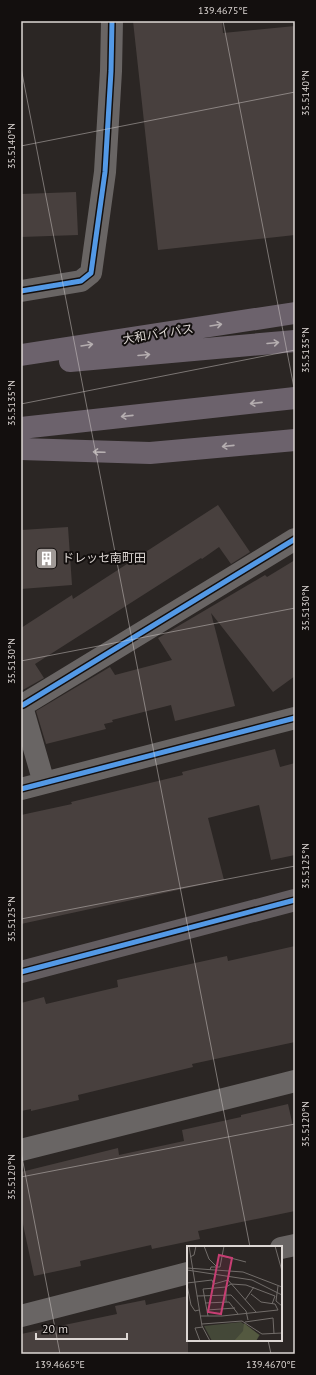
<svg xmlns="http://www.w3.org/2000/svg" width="316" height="1375" font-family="'PT Sans','Noto Sans JP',sans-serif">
<rect width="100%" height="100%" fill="#2b2624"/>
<!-- building -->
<path fill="#48403e" d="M133 21H222L223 33 295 26V235L158 250Z
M76 192 78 235 21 237V194Z
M218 505 250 552 231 564 219 547 202 559 201 558 35 664 44 678 21 691V628L72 595 73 599Z
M68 527 72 585 21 589V530Z
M295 560V676L273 692 211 613 235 706 175 721 171 705 112 720 113 722 104 724 106 729 46 744 36 711 110 667 115 675 172 660 158 638 265 575 267 577Z
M275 749 280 767 295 763V855L271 860 259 805 208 818 224 880 21 924V815L72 804 71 802 183 775 182 772Z
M295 946V1042L192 1064 193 1067 78 1095 79 1100 31 1111V1109L21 1111V1003L44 997 46 1004 118 987 117 980 227 956 228 961Z
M288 1104 295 1135V1211L198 1231 200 1239 152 1249 151 1245 80 1261 81 1266 34 1276 21 1215V1172L118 1148 119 1155 184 1141 182 1130 241 1117V1115Z
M188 1296V1354H21V1334L117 1314 115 1306 145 1300 146 1305Z"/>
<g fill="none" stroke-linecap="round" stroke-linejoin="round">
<!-- street -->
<path stroke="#696564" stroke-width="22" d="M21 291 81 281 91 273 105 172 111 71 112 21
M21 703 44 783
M23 705 295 539
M21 789 295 718
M21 1150 295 1081
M281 1248 295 1245
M21 1316 188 1273"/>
<!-- secondary -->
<path stroke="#635d60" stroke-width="22" d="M21 972 295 900"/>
<!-- highway -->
<path stroke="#6c626c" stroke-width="22" d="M21 355 295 313
M70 361 295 341
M21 428 295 398
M21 449 150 453 295 440"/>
<defs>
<path id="cycleway" d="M21 291 81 281 91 273 105 172 111 71 112 21
M23 705 295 539
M21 789 295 718
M21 972 295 900"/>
</defs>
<!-- cycleway casing -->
<use href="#cycleway" stroke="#130f0e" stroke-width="8"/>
<!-- cycleway -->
<use href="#cycleway" stroke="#5399e6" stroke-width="5"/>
</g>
<!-- one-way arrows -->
<defs><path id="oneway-shaft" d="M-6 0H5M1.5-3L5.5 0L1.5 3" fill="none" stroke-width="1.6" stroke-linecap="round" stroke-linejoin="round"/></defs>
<g stroke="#b5aeb0">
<use href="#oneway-shaft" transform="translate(216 325) rotate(-9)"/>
<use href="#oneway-shaft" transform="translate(273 343) rotate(-5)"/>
<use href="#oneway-shaft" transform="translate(87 345) rotate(-9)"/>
<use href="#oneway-shaft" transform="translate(144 355) rotate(-5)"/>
<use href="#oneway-shaft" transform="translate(256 403) rotate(174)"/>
<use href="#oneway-shaft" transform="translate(127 416) rotate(174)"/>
<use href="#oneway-shaft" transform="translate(228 446) rotate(174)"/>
<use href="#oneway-shaft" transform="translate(99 452) rotate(-178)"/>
</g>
<!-- ticks -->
<path fill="none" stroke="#ddd7d4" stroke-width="1" stroke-opacity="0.45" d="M223 21 295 393M21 68 250 1247M21 146 295 92M21 404 295 350M21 661 295 608M21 919 295 866M21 1152 60 1354M21 1177 295 1124M268 1340 271 1354"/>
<!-- icons -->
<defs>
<symbol id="building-square" viewBox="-11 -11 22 22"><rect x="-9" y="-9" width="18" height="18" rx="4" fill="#9f9996" stroke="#130f0e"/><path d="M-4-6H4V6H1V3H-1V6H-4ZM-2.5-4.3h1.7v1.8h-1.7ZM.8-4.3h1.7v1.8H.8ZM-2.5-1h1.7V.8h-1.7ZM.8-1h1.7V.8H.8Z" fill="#fff"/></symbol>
</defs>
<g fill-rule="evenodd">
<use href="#building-square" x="34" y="546" width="25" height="25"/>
</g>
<g text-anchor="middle" stroke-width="4" stroke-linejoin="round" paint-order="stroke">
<!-- street labels -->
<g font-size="12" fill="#ddd7d4" stroke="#130f0e">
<text transform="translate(158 334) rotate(-9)" y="4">大和バイパス</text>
</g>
<!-- poi labels -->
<g font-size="12" fill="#ddd7d4" stroke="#130f0e" text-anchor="start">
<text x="62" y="562">ドレッセ南町田</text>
</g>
</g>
<!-- overview -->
<g transform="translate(187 1246)">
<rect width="95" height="95" fill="#2b2624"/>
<path d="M54 76 73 89 69 95H25L17 80Z" fill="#444838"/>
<path d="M57 77 72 89 69 95H47L56 85Z" fill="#545940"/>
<path fill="none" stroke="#726d6a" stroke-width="1" d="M2 0 15 80 23 95M17 0 22 13 30 21M88 0 95 25M36 10 59 16M3 11 7 9 9 0M0 22 56 26 95 41M0 24 65 34 95 49M23 24 24 21H33L37 0M0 37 25 34 27 39M27 38 41 34 69 66M0 39 4 59 8 65 12 64M91 40 89 55 95 60M39 41V56M10 50 44 49 59 65 61 74M58 54 67 41M18 57 42 56 51 68M20 64 48 62M13 70H35L91 64 88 58 74 56 64 48M21 70 16 43 39 41 44 38 59 39 88 50 85 58M58 76 86 72 87 88M15 78 55 75 75 88 95 87M13 95 8 82 16 81"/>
<path fill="#c73e73" fill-opacity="0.15" stroke="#c73e73" stroke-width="2" d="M32 9 45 12 34 68 21 66Z"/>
<rect width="95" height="95" fill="none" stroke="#ddd7d4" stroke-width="2"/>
</g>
<!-- border -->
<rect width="316" height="1375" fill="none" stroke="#130f0e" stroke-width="44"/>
<!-- scale -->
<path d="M36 1333v6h91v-6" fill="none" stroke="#ddd7d4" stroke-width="2"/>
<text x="42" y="1333" font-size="12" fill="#ddd7d4" stroke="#130f0e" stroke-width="3" paint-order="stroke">20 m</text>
<rect x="22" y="22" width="272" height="1331" fill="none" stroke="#ddd7d4" stroke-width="1.5"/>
<g font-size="10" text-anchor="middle" fill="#ddd7d4">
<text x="223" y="14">139.4675°E</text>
<text transform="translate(305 93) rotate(-90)" y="4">35.5140°N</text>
<text transform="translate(11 146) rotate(-90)" y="4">35.5140°N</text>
<text transform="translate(305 350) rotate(-90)" y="4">35.5135°N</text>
<text transform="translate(11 403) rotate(-90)" y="4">35.5135°N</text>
<text transform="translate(305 608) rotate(-90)" y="4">35.5130°N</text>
<text transform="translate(11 661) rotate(-90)" y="4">35.5130°N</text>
<text transform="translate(305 866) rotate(-90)" y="4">35.5125°N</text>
<text transform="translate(11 919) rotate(-90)" y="4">35.5125°N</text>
<text transform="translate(305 1124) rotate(-90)" y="4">35.5120°N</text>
<text transform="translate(11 1177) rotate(-90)" y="4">35.5120°N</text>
<text x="60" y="1368">139.4665°E</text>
<text x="271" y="1368">139.4670°E</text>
</g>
</svg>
